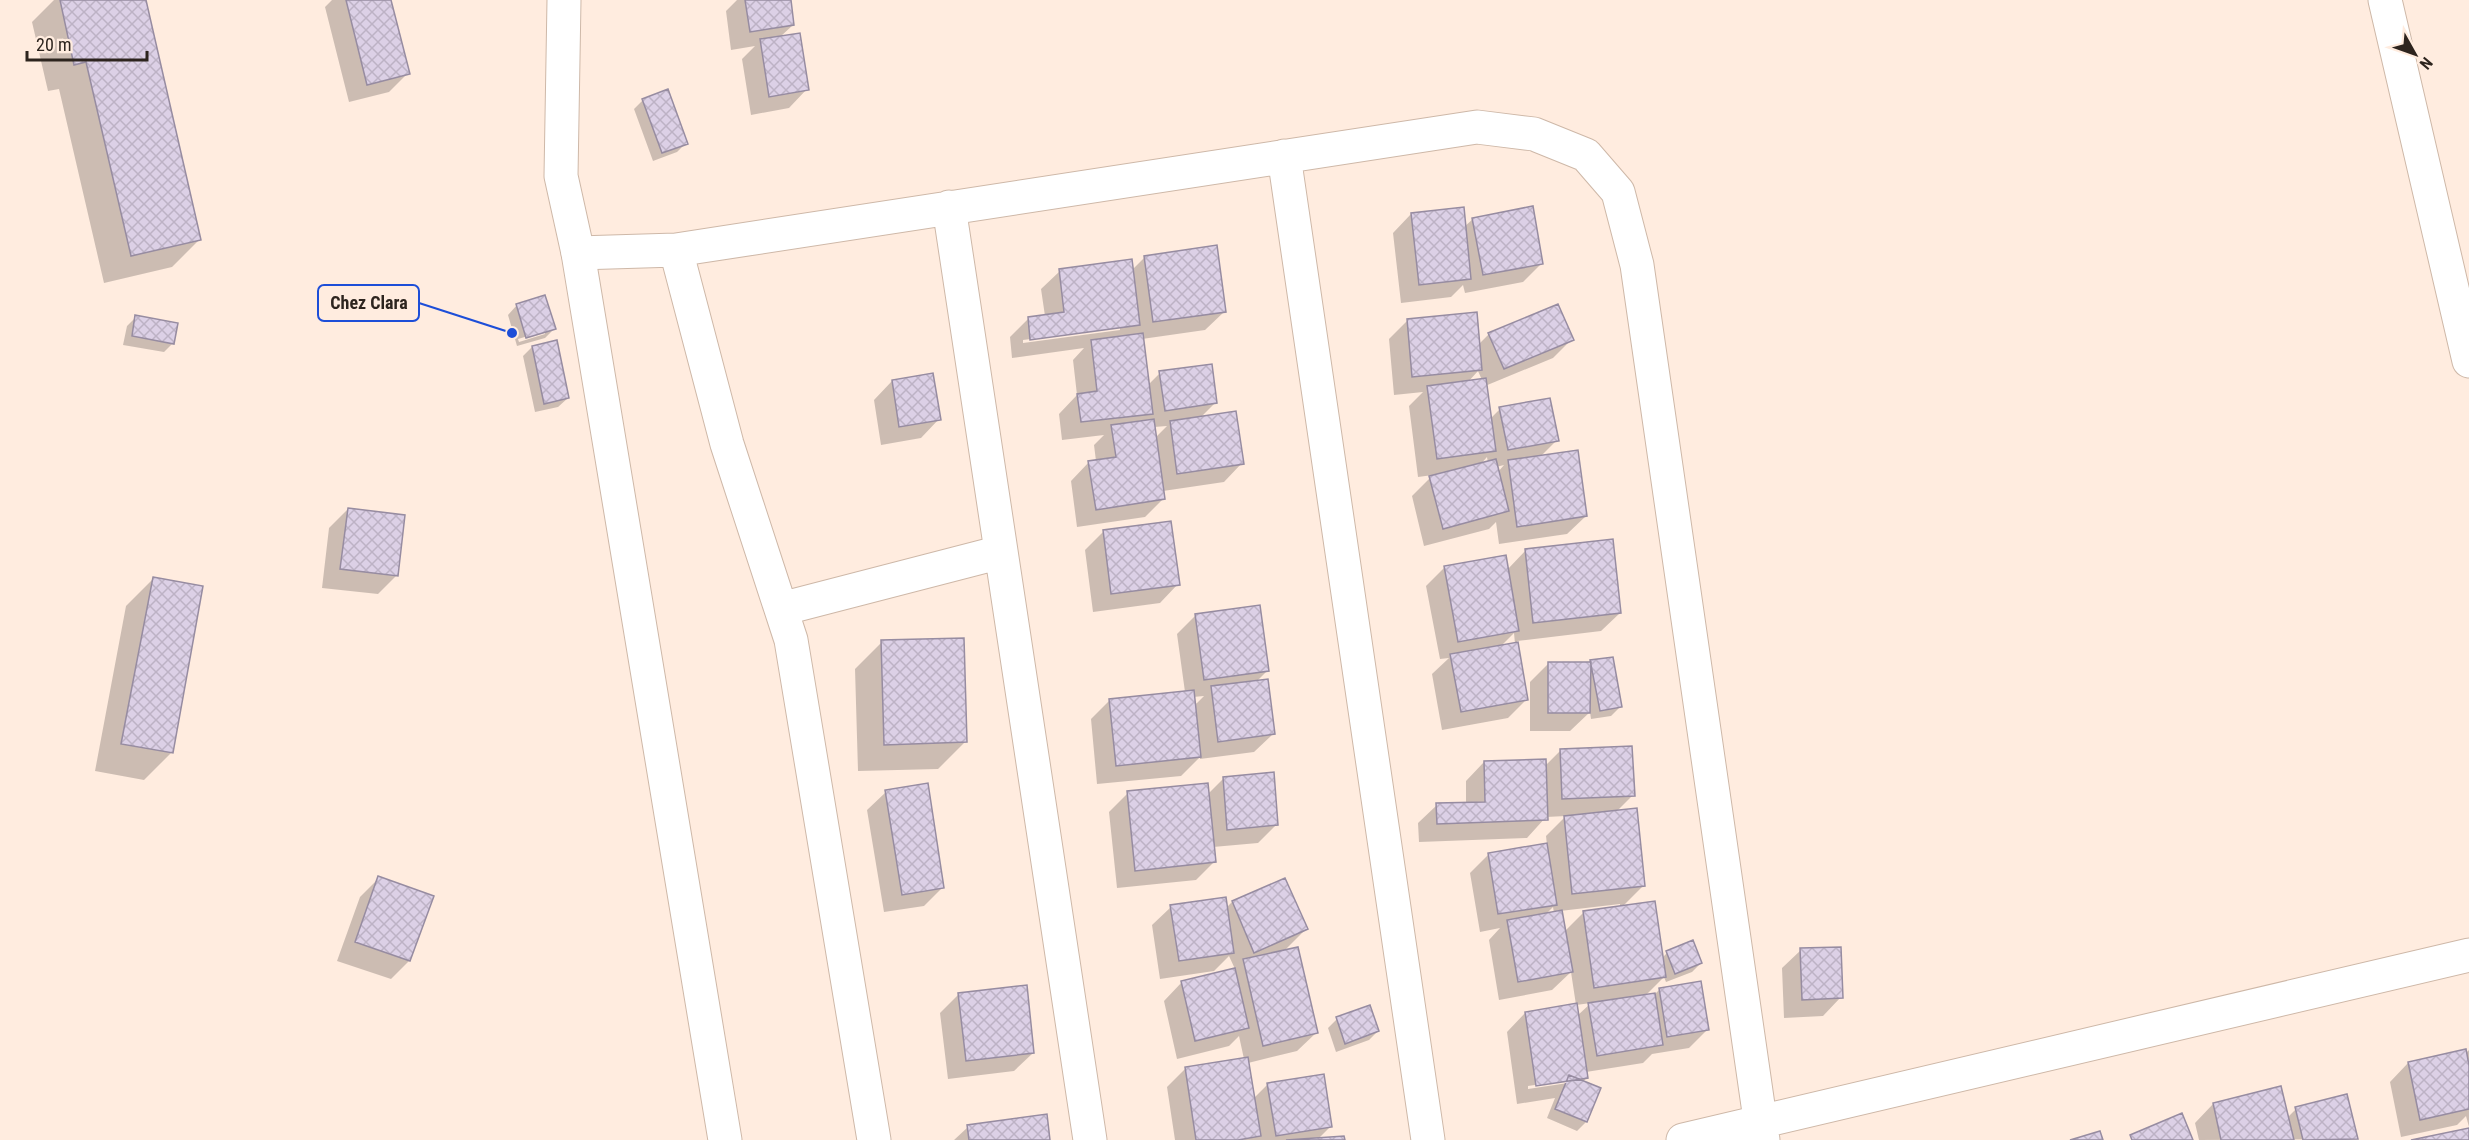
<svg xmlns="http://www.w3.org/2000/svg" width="2469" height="1140" font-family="'Roboto Condensed',sans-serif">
<defs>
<pattern id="building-cross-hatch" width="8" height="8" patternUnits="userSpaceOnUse" patternTransform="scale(1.5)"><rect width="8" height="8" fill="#dcd0e6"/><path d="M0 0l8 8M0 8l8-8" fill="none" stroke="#bdb2c5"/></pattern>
</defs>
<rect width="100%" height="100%" fill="#ffecdf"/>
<!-- shadow -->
<path fill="#0003" fill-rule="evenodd" d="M54 0H144L199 240 172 267 104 283 59 89 48 91 32 22Z
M332 0H389L408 73 389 92 349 102 325 7Z
M737 0H789L793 25 780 37 807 89 789 108 751 115 742 59 755 46 731 50 726 11Z
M643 100 686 143 677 152 653 161 634 109Z
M1411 214 1464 227 1473 219 1542 263 1523 282 1465 293 1463 285 1451 297 1401 303 1393 233Z
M1145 257 1224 312 1205 330 1142 339 1148 385 1160 373 1215 403 1200 418 1242 463 1224 482 1163 491 1164 498 1145 517 1077 527 1071 481 1089 462 1096 461 1094 445 1104 435 1062 440 1059 414 1077 395 1073 360 1084 348 1012 358 1010 337 1028 319 1045 316 1041 289 1060 271 1132 270ZM1120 327V330L1023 343V340ZM1167 426 1155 438 1154 427Z
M517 305 554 329 545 338 517 346 508 315ZM545 331V334L519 342 518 339Z
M136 317 173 343 164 352 123 345 127 326Z
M1407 321 1478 345 1489 334 1572 339 1553 358 1485 386 1490 419 1500 409 1557 440 1540 457 1586 516 1567 534 1499 544 1496 522 1489 529 1424 546 1412 496 1433 475 1418 477 1409 406 1423 392 1394 395 1389 339ZM1478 371 1482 380 1468 382ZM1487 457 1488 463 1480 465ZM1504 465 1498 472 1496 467Z
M532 347 568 398 558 407 535 412 523 356Z
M892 381 939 419 921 438 881 445 874 400Z
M348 509 397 575 378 594 322 588 329 528Z
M1103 532 1178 584 1160 603 1093 612 1085 550Z
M1526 550 1620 613 1601 631 1517 641 1527 699 1508 718 1442 730 1432 674 1449 658 1440 659 1426 586 1445 567 1507 570ZM1514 633 1515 644 1501 646Z
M153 579 171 753 144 780 95 771 126 606Z
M1196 615 1267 671 1256 682 1273 734 1254 752 1200 759V757L1181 776 1097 784 1091 719 1110 700 1185 692 1177 634ZM1204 696 1197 703 1194 705 1193 697Z
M882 642 965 742 938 769 858 771 855 669Z
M1549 663H1590L1620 707 1611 716 1591 719 1590 712 1570 731H1530V682Z
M1561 750 1633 795 1617 811 1644 885 1622 907 1662 958 1667 953 1701 963 1692 972 1666 982 1664 977 1645 996 1654 995 1660 989 1708 1029 1689 1048 1652 1054 1643 1063 1586 1072 1587 1078 1582 1082 1599 1089 1586 1122 1577 1131 1547 1118 1555 1098 1517 1104 1507 1032 1525 1013 1576 1005 1571 972 1552 990 1499 1000 1489 940 1500 928 1480 932 1470 873 1489 854 1547 845 1546 836 1566 816 1546 817 1527 838 1419 842 1418 823 1437 805 1466 804V781L1484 762 1545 766ZM1620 904V907L1584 912 1564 932 1560 911ZM1553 907 1554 913 1545 915ZM1591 1003 1577 1016 1576 1005ZM1568 1080V1083L1528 1089V1086Z
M1224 778 1276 825 1258 843 1213 847 1215 861 1196 880 1117 888 1109 812 1128 793 1208 794Z
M886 792 943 887 924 906 884 912 867 810Z
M379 878 409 961 391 979 337 961 360 897Z
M1284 880 1306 929 1284 951 1316 1033 1297 1051 1248 1063 1253 1099 1268 1084 1331 1126 1317 1140H1343H1175L1167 1087 1185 1069 1244 1059 1239 1036 1229 1046 1177 1059 1164 1001 1182 982 1235 969 1229 956 1214 971 1160 979 1152 925 1171 907 1226 908 1232 902Z
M1801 950 1841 997 1823 1016 1784 1018 1782 968Z
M959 994 1033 1053 1014 1071 948 1079 940 1013Z
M1337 1019 1378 1031 1369 1040 1336 1052 1328 1028Z
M2469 1050V1127L2466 1116 2457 1125 2401 1137 2390 1082 2408 1063 2465 1054Z
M2213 1104 2287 1118 2296 1109 2356 1139 2199 1140 2195 1123Z
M968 1127 1049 1140H954Z"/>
<!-- building -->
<path fill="url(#building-cross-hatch)" stroke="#978ca1" stroke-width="1.5" d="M60 0H146L201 240 131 256 86 62 74 65Z
M346 0H391L410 74 367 85Z
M745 0H791L794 25 750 32Z
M800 33 809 90 769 97 760 39Z
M668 89 688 144 662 153 642 99Z
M1533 206 1543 264 1483 275 1472 218Z
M1464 207 1471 279 1419 285 1411 213Z
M1217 245 1226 312 1153 322 1144 256Z
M1132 259 1140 325 1030 340 1028 317 1064 312 1059 269Z
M545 295 556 329 526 338 516 304Z
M1558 304 1574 340 1504 369 1488 333Z
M1477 312 1482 370 1412 377 1407 319Z
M135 315 178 323 174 344 132 336Z
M1143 333 1153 414 1081 422 1077 394 1097 391 1091 340Z
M557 340 569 398 544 404 532 346Z
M1212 364 1217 403 1165 411 1159 371Z
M933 373 941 420 899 427 892 380Z
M1486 378 1496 451 1437 459 1427 386Z
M1550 398 1559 441 1508 450 1499 407Z
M1236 411 1244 464 1177 474 1170 421Z
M1154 419 1165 499 1096 510 1088 461 1116 457 1111 425Z
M1578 450 1587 516 1517 527 1508 460Z
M1496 459 1509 511 1443 529 1429 476Z
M348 508 405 515 398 576 340 569Z
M1171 521 1180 585 1111 594 1103 530Z
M1613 539 1621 613 1533 623 1525 549Z
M1506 555 1519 631 1458 642 1444 566Z
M153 577 203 586 173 753 121 744Z
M1260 605 1269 671 1204 680 1195 614Z
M964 638 967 742 884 745 881 640Z
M1518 642 1528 700 1461 712 1450 654Z
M1613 657 1622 707 1600 711 1590 660Z
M1548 662H1591L1590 713H1548Z
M1268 679 1275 734 1218 742 1211 686Z
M1194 690 1201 757 1116 766 1109 699Z
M1632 746 1635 796 1562 799 1560 749Z
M1546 759 1548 820 1437 824 1436 803 1485 802 1484 761Z
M1274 772 1278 825 1227 830 1223 777Z
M928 783 944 888 902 895 885 790Z
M1208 783 1216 862 1135 871 1127 791Z
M1637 808 1645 886 1572 894 1564 816Z
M1547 843 1557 905 1498 914 1488 853Z
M378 876 434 896 410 961 355 942Z
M1285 878 1308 929 1254 953 1232 901Z
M1226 897 1234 953 1179 961 1170 905Z
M1655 901 1666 977 1594 988 1583 911Z
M1562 910 1573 972 1518 982 1507 920Z
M1693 940 1702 963 1675 974 1666 951Z
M1298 947 1318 1033 1263 1046 1243 959Z
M1841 947 1843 998 1802 1000 1800 948Z
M1235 968 1249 1028 1195 1041 1181 981Z
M1701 981 1709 1030 1667 1037 1659 988Z
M1027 985 1034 1053 966 1061 958 993Z
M1655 993 1663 1045 1597 1056 1588 1003Z
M1577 1003 1588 1078 1536 1086 1525 1012Z
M1370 1005 1379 1031 1345 1044 1336 1017Z
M2466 1049 2469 1065V1109L2420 1120 2408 1062Z
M1248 1057 1261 1136 1238 1140H1196L1185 1067Z
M1324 1074 1332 1127 1276 1136 1267 1083Z
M1569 1075 1601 1088 1587 1122 1555 1109Z
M2281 1086 2294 1140H2221L2213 1103Z
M2347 1094 2358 1139 2303 1140 2295 1107Z
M2182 1113 2193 1140H2132L2130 1135Z
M1047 1114 1050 1140H969L967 1125Z
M2469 1128V1140H2411Z
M2100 1131 2103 1140H2070Z
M1344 1136 1345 1140H1286Z"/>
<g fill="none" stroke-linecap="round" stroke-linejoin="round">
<defs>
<path id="minor" d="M2385 0 2469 361
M1284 156 1428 1140
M949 207 1090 1140
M676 250 727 444 791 640 874 1140
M578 253 676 250 1477 127 1534 134 1586 155 1618 192 1637 265 1763 1140
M781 609 1001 552
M1683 1140 2469 955"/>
<path id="secondary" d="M564 0 561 176 578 253 725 1140"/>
</defs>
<!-- minor casing -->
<use href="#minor" stroke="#ceb8a8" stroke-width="35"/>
<!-- secondary casing -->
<use href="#secondary" stroke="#ceb8a8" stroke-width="35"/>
<!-- minor -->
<use href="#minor" stroke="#fff" stroke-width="33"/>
<!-- secondary -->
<use href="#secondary" stroke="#fff" stroke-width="33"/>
</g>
<!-- callouts -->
<path fill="none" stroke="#1d4ed8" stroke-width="2" d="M512 333L419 303"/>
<circle fill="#1d4ed8" stroke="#ffecdf" stroke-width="2" cx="512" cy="333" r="6"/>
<rect fill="#ffecdf" stroke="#1d4ed8" stroke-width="2" x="318" y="285" width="101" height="36" rx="6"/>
<g font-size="18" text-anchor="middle" font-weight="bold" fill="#2d241e">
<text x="369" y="309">Chez Clara</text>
</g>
<!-- north arrow -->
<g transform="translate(2415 54) rotate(130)" stroke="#ffecdf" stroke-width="4.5" paint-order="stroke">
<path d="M0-4.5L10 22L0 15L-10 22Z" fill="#2d241e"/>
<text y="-9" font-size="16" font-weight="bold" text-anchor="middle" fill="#2d241e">N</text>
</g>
<!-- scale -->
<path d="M27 51v9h120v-9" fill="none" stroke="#2d241e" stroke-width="3"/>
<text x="36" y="51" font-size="18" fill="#2d241e" stroke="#ffecdf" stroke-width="4.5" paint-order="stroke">20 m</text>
</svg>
